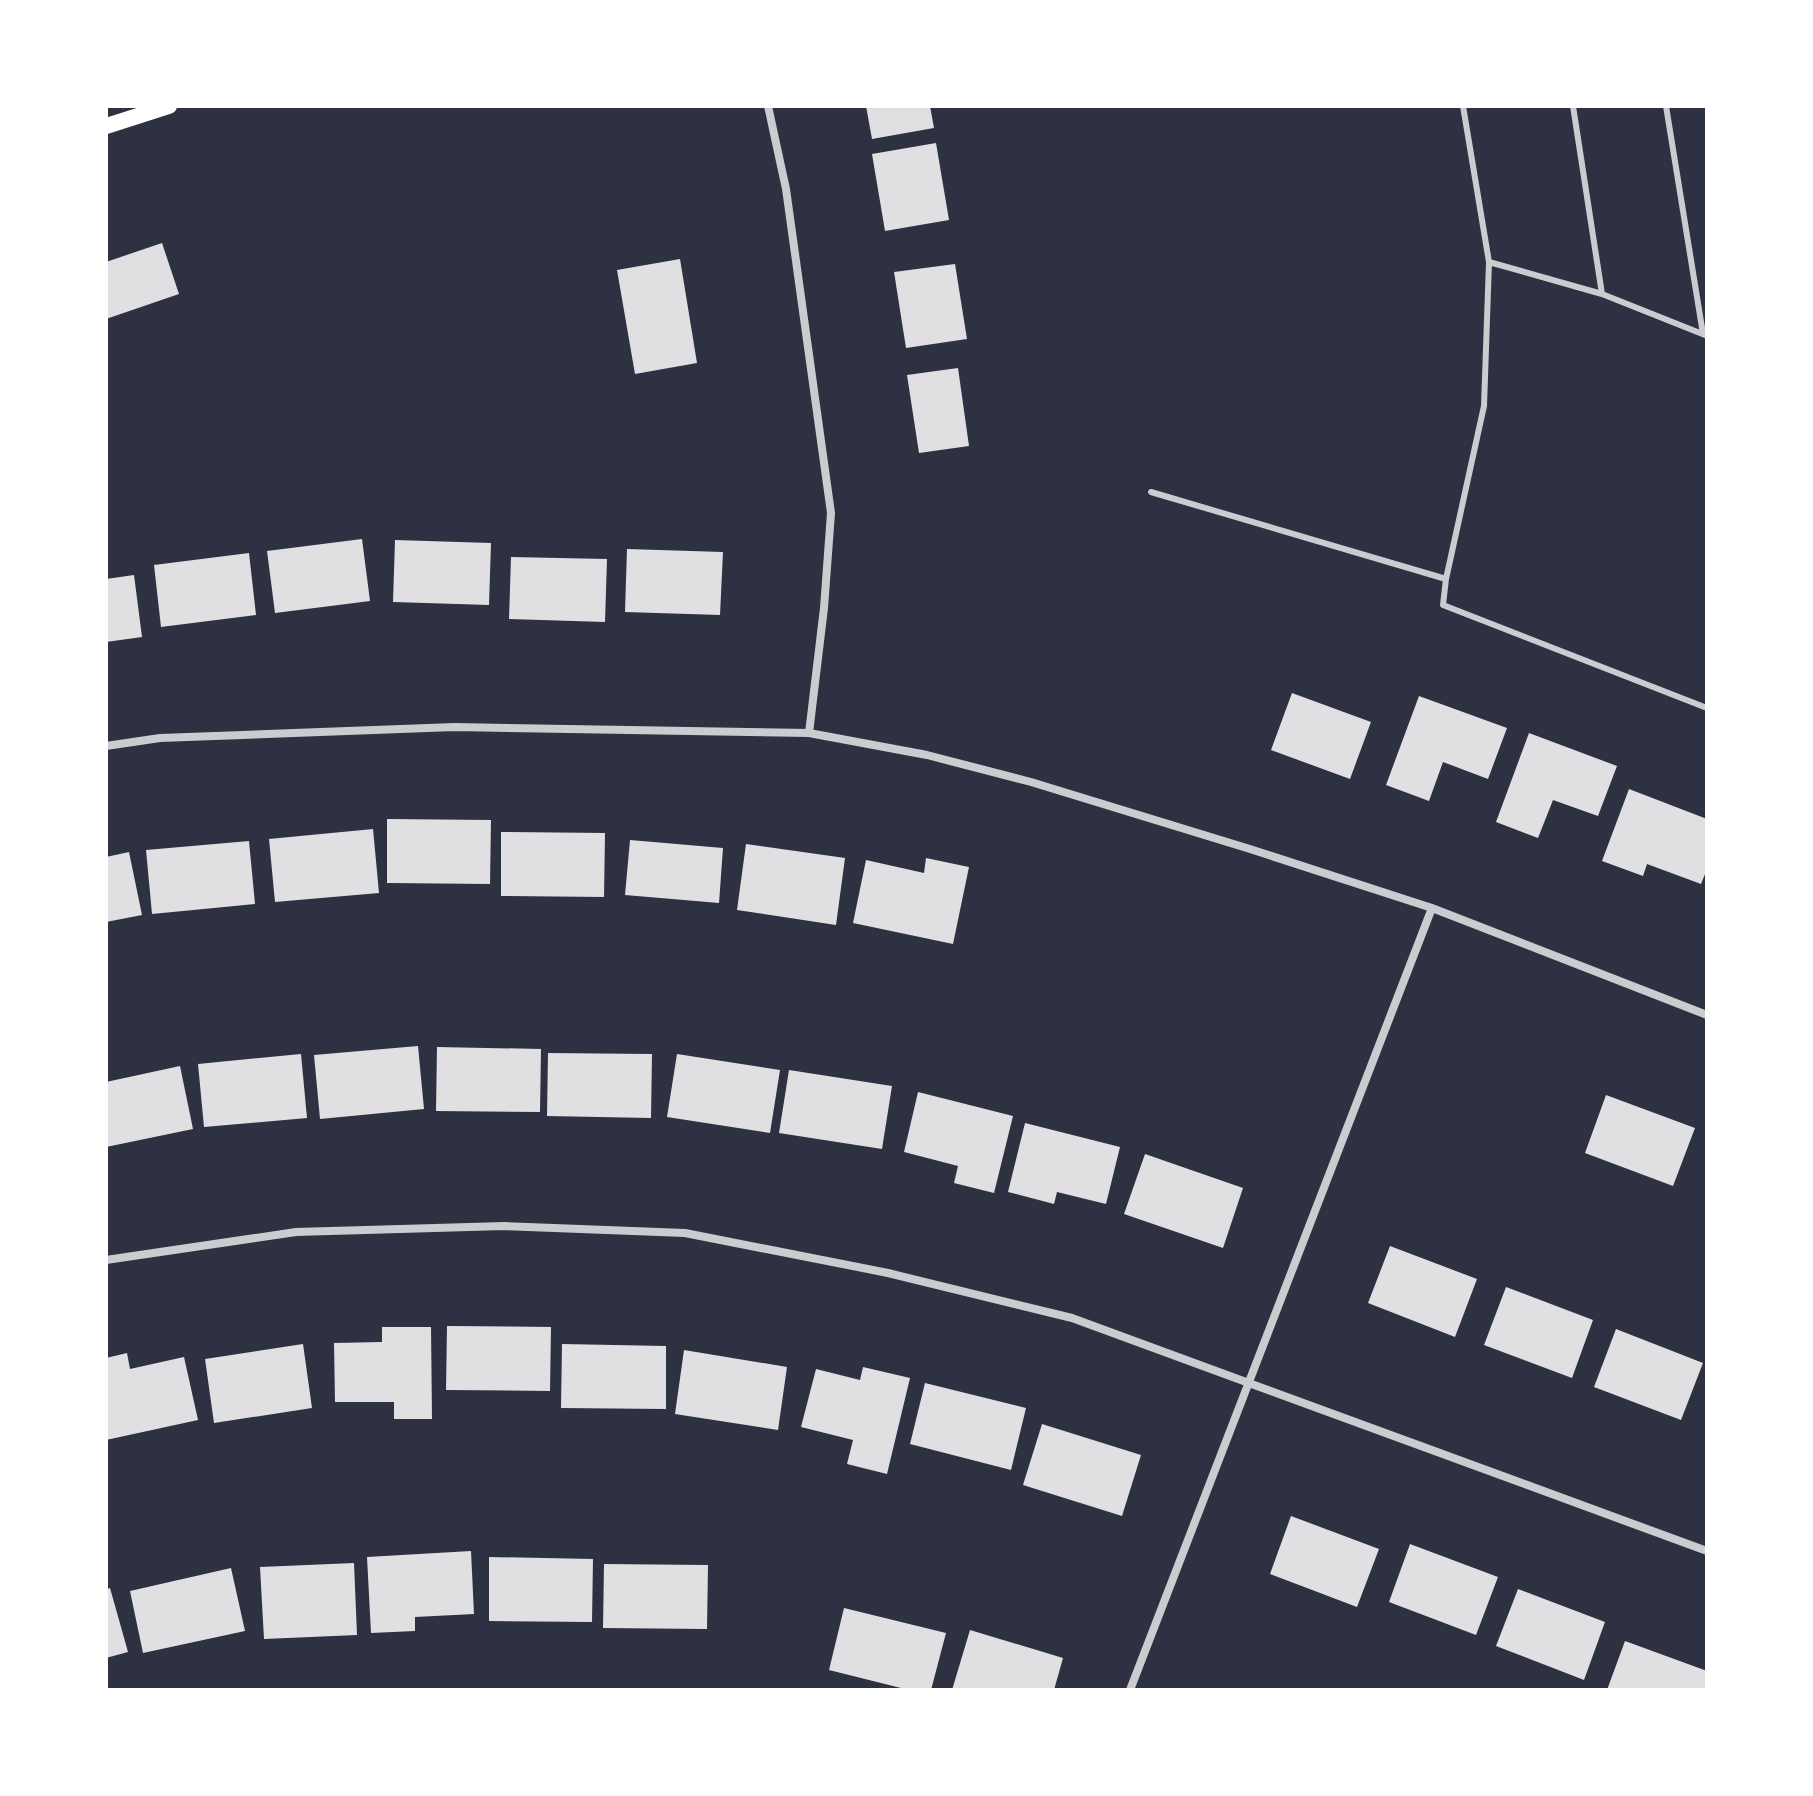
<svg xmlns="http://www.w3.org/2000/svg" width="1813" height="1796" font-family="Lato,sans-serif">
<rect width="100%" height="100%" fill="#2d3142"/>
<!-- building -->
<path fill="#e0e0e3" d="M866 106H930L934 128 872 139Z
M936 143 949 220 885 231 872 154Z
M162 243 179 294 106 319V262Z
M680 259 697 363 635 374 617 270Z
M955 264 967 339 906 348 894 272Z
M958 368 969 446 919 453 907 375Z
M362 539 370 601 275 613 267 551Z
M395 540 491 543 489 605 393 602Z
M627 549 723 552 720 615 625 612Z
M249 553 256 615 161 627 154 565Z
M511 557 607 559 605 622 509 619Z
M134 575 142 637 106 642V579Z
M1292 693 1371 722 1350 779 1271 750Z
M1419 696 1507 728 1488 779 1443 762 1429 801 1386 785Z
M1529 733 1617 766 1598 816 1553 800 1538 838 1496 822Z
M1629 789 1707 819V869L1701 884 1647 864 1643 876 1602 861Z
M387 819 491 820 490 884 387 883Z
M373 829 379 893 275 902 269 839Z
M501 832 605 833 604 897 501 896Z
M630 840 723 848 719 903 625 895Z
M249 841 255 904 152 914 146 850Z
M746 844 845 858 836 925 737 910Z
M129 852 142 915 106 922V857Z
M926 858 969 867 953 944 853 923 866 860 924 873Z
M418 1046 424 1109 320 1119 314 1055Z
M437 1047 541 1049 540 1112 436 1111Z
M548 1053 652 1054 651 1118 547 1116Z
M301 1054 307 1118 204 1127 198 1064Z
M677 1054 780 1070 770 1133 667 1117Z
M180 1066 193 1129 106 1147V1082Z
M789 1070 892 1086 882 1149 779 1133Z
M918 1092 1013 1116 994 1193 954 1183 958 1166 904 1152Z
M1606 1095 1695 1128 1673 1186 1585 1153Z
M1025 1123 1120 1147 1106 1204 1057 1192 1054 1204 1008 1192Z
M1145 1154 1243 1188 1223 1248 1124 1214Z
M1390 1246 1477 1279 1455 1337 1368 1303Z
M1506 1287 1593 1320 1572 1378 1484 1345Z
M447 1326 551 1327 550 1391 446 1390Z
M382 1327H431L432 1419H394V1402H335L334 1343 382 1342Z
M1616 1329 1703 1363 1681 1420 1594 1387Z
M303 1344 312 1408 214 1423 205 1359Z
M562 1344 666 1346V1409L561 1408Z
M684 1350 787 1367 778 1430 675 1414Z
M127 1353 130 1369 184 1357 198 1420 106 1440V1358Z
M863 1367 910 1378 887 1474 847 1464 853 1440 801 1427 816 1369 860 1380Z
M925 1383 1026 1408 1011 1470 910 1444Z
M1042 1424 1141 1455 1122 1516 1023 1485Z
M1291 1516 1379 1549 1357 1607 1270 1574Z
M1410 1544 1498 1577 1476 1635 1389 1602Z
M471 1551 474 1614 415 1617V1631L371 1633 367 1557Z
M489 1557 593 1559 592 1622 489 1621Z
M354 1563 357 1635 264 1639 260 1567Z
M604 1564 708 1565 707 1629 603 1628Z
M231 1568 245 1631 143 1653 130 1591Z
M110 1588 128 1652 106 1658V1589Z
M1518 1589 1605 1622 1584 1680 1496 1646Z
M844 1608 946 1633 931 1690H909L829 1670Z
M970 1630 1063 1658 1054 1690H952Z
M1625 1641 1707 1671V1690H1607Z"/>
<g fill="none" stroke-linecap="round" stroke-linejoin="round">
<!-- service -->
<path stroke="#caccd0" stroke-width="6" d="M1463 106 1489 262 1484 406 1446 579 1443 605 1707 708
M1573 106 1602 294
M1666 106 1703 334
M1489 262 1602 294 1705 335
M1151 492 1446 579"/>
<!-- minor -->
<path stroke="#caccd0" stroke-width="8" d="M768 106 786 189 831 513 824 608 809 733
M106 746 160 738 454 727 809 733 927 755 1031 782 1250 849 1432 908 1707 1015
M106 1260 296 1232 504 1226 685 1233 888 1273 1072 1318 1707 1551
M1130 1690 1432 908"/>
<!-- secondary -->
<path stroke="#fff" stroke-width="16" d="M106 126 169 106"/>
</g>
<!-- border -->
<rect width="1813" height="1796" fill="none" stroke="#ffffff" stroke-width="216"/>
</svg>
